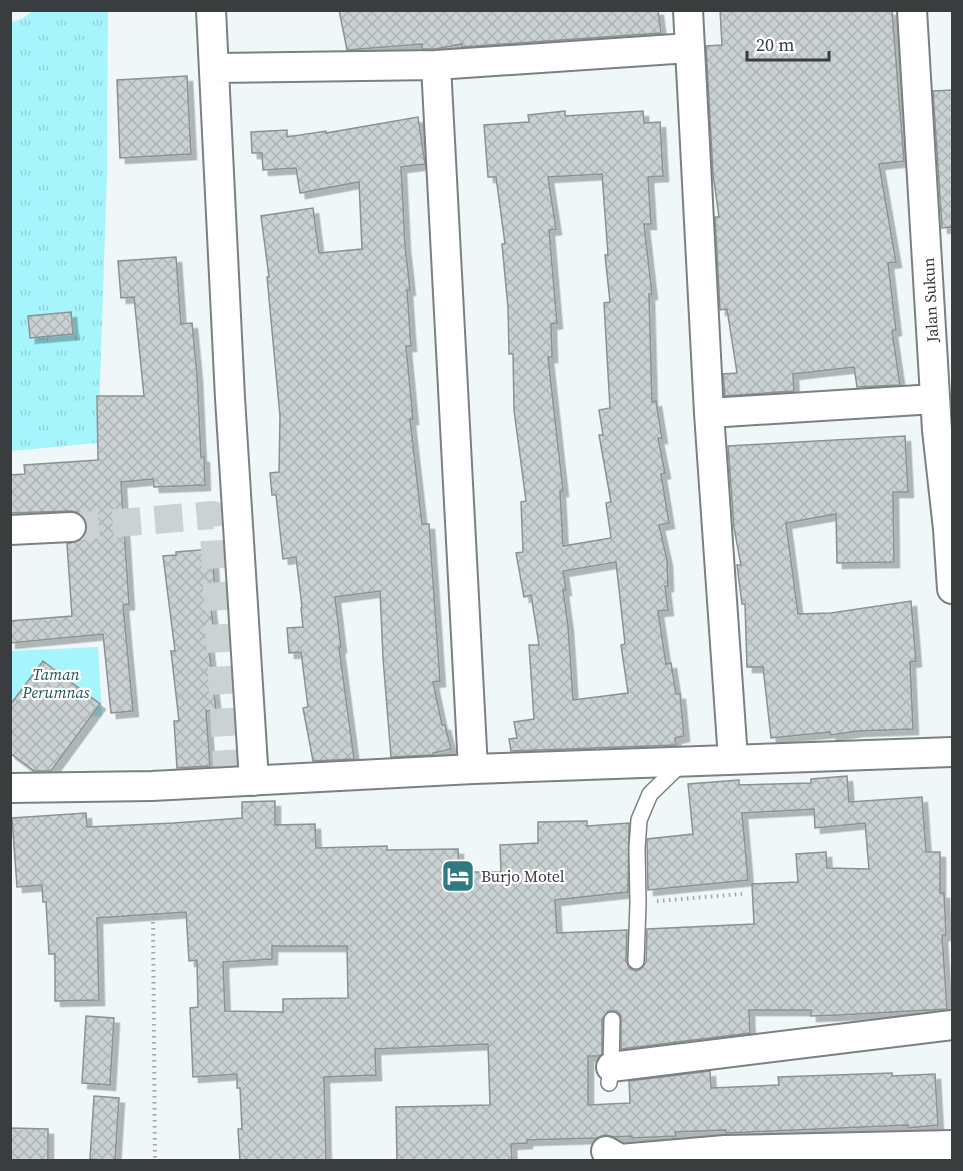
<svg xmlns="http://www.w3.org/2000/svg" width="963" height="1171" font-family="'Source Serif 4',serif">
<defs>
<pattern id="grass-tufts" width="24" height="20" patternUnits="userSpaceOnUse" patternTransform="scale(1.5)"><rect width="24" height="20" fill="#a7f5fc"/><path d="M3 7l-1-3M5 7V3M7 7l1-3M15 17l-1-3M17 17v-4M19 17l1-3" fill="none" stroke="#90d3d9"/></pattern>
<pattern id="building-cross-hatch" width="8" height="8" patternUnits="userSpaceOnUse" patternTransform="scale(1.5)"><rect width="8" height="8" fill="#c9d1d2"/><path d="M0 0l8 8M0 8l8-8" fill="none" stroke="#adb4b5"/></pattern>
<filter id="shadow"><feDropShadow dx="5.5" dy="5.5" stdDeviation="0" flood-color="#0004"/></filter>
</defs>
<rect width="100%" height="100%" fill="#eff7f8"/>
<!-- grass -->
<path fill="url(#grass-tufts)" d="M33 11H108L107 172 98 443 11 451 10 23 23 18Z"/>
<!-- green -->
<path fill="#a7f5fc" d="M98 647 102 716 11 721 10 651Z"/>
<!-- building -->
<path fill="url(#building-cross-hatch)" stroke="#8b9293" stroke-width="1.5" fill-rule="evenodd" filter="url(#shadow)" d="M339 10H658L661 33 462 47V44L435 49H422V44L347 50Z
M720 10H892L904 161 879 164 896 262 888 263 896 330 892 331 900 385 857 387 854 367 793 374 794 391 725 396 723 374 737 373 727 309 720 310 715 217H719L713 174 706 46 722 45Z
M187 76 191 154 120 158 117 80Z
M952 90V227L942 228 933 91Z
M565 111V116L643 111 644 123 660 122 663 176 648 177 651 224H644L652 294H649L652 402 656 401 662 438H658L665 473 661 474 669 523 659 525 667 560 668 586H665L668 610 658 611 666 664 671 663 676 694H680L684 736 675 738 676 745 511 751 509 739 517 738 514 722 534 719 529 645H539L531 595 524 597 516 553 523 552 521 502 526 501 514 410 513 354H509L508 308 502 244H505L496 177H488L484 125 529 122 528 115ZM602 174 608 255H605L610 302 604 303 610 408 599 410 603 435H599L611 502 606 503 611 538 563 546 560 491H563L548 357H552V352L551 324 557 323 549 230 556 229 548 177ZM616 562 625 644 621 645 628 693 573 700 568 626 563 590H566L563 571Z
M418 117 425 164 401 167 405 245 410 290H407L411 346H406L413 419H410L422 524H429L440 681 433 682 442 725H445L451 749 433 753V755L391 757 383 658 380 591 335 597 341 647H339L354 759 313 761 303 708 308 707 301 652 289 653 287 628 303 627 301 608 302 607 296 557 283 559 276 495H272L270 473 279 472 280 416 267 277H269L261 216 313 208 319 253 362 249 359 182 300 193 296 168 263 170 262 153H252L251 132 287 130V137L326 131V133Z
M176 257 181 324 192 323 197 375 201 457H204L205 485 154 487 153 479 121 482 129 604 123 605 133 711 111 713 103 634 10 643V621L72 616 67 544 80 540 85 535 87 527 84 518 79 513 71 511 10 513V475L25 474 24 465 98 460 97 396H144L134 297 121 298 118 261Z
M71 312 73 334 30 338 28 316Z
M905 436 908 492H893L894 562 837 563 836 514 786 523 798 614 831 613 911 601 916 661 910 662 913 729 858 731 831 735 830 732 771 738 763 667H747L745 604H742L737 565H741L734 528 728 446Z
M212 549 215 592 209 593 215 640 208 641 216 710 206 711 210 766 177 768 174 721H179L171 651H175L163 556 176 555V552Z
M43 661 100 704 51 771H34L10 753V705Z
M847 776 849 802 922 797 926 852H940V893H944L946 935H942L947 1009 839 1015 811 1016V1010H749L750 1033 621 1049V1016L617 1011H608L602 1020V1054L600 1056H588V1105L630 1103 629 1081 710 1071 711 1088 779 1085 778 1077 892 1073V1076L935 1074 938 1125 908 1128V1125L726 1133V1130L675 1132 676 1136 632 1138V1136L615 1137 605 1135 597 1138 527 1140V1143L511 1144 512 1161H397L396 1107 490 1105 488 1044 375 1049 376 1075 324 1077 326 1161H240L238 1129H242L240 1088H237V1074L193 1077 190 1008 198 1007 197 960 189 961 186 912 97 918 99 1000 55 1001V954H49L46 902H43L42 885 17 887 12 818 86 813 87 827 174 823 242 818V802L275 801V825L315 824 316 848 387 846V850L458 849 459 872H501L500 845 538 843V822L587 821V826L629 823 628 892 555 900 557 933 627 930 626 961 630 969 636 971 641 969 646 962 647 929 754 924 752 884 798 882 796 854 826 852 827 868 869 869 865 823 815 828 814 809 742 813 748 880 648 890 647 839 693 834 688 784 739 780V785L811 783V779ZM272 946H347L348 998 283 999V1012L225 1011 223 962 272 959Z
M86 1016 114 1018 110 1085 82 1083Z
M94 1096 119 1098 115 1161 90 1159Z
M10 1128 48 1129V1161H10Z"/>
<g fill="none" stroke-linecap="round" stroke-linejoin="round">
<!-- street-tunnel -->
<path stroke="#cbd2d3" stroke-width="28" stroke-dasharray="28 14" stroke-linecap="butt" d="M71 527 213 515 228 782"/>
<defs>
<path id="lane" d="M636 961 638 903 637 848 639 820 650 794 683 762
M609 1083 611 1067 612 1020"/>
<path id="street" d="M211 10 230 398 254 781
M688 10 709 413 733 759
M912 10 937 430 948 529 952 589
M436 65 473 769
M215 68 436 65 689 48
M709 413 935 399
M10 530 71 527
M10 788 152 786 473 769 952 752
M611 1067 952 1025
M606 1151 620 1159 725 1150 952 1145"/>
</defs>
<!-- lane casing -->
<use href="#lane" stroke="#7a8182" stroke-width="18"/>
<!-- street casing -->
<use href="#street" stroke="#7a8182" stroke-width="32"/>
<!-- path -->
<path stroke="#a0a7a7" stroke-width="4" stroke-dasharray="1.5 4.5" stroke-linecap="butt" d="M657 901 742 894
M153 916 155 1160"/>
<!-- lane -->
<use href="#lane" stroke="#fff" stroke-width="15"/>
<!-- street -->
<use href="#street" stroke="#fff" stroke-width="28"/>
</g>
<!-- icons -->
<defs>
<symbol id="hotel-square" viewBox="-11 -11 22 22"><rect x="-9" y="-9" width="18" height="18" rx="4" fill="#307980" stroke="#fff"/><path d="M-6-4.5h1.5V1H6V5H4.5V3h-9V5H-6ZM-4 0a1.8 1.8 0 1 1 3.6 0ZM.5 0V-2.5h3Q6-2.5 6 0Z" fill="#fff"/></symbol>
</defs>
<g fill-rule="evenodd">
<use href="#hotel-square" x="439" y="857" width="38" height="38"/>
</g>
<g text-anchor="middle" stroke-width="4.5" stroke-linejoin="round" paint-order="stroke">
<!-- street labels -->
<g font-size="16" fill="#393d3d" stroke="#fff">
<text transform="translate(930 300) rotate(-93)" y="6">Jalan Sukun</text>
</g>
<!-- park labels -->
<g font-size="16" font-style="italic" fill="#1c555a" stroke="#fff">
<text x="56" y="680">Taman<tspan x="56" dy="18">Perumnas</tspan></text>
</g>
<!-- poi labels -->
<g font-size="16" fill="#393d3d" stroke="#fff" text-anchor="start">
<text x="481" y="882">Burjo Motel</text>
</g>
</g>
<!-- border -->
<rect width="963" height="1171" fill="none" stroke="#393d3d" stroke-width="24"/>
<!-- scale -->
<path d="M747 51v9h82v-9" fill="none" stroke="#393d3d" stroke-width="3"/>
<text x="756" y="51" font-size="18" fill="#393d3d" stroke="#ffffff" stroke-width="4.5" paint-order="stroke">20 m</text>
</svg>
